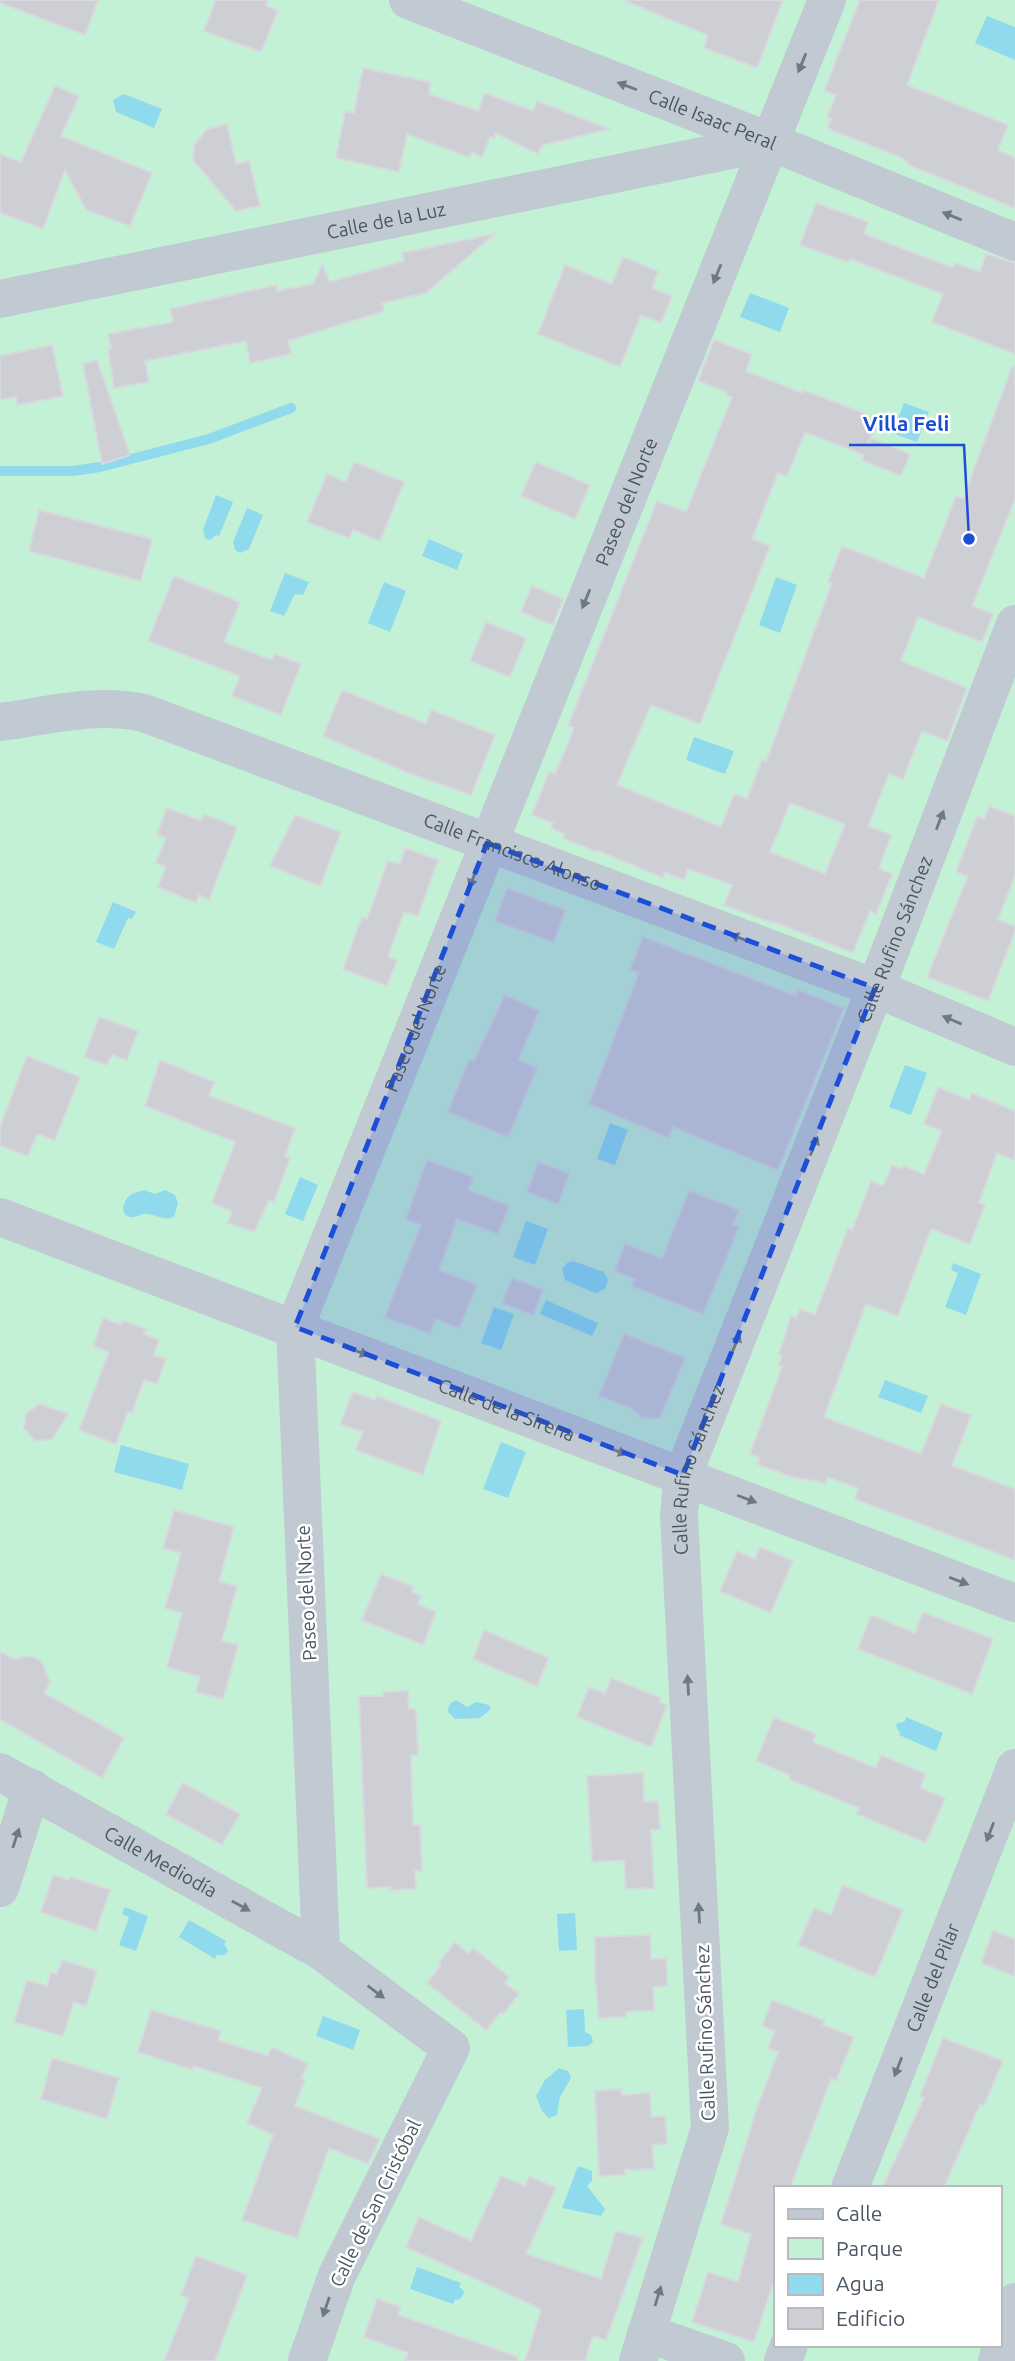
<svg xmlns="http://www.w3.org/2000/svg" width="1015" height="2361" font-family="Ubuntu,sans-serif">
<rect width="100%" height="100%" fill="#f5f3f3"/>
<!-- green -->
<path fill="#c3f1d5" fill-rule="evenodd" d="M0 0H1015V2361H0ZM775 2188H999V2345H775Z"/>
<!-- water -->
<path fill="#90daee" d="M987 16 1015 27V60L975 43Z
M124 94 162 109 154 128 116 112 113 100Z
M750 293 789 308 780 332 740 317Z
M904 403 929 412 917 442 892 433Z
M216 495 233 502 219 536 216 535 210 540 205 538 203 530Z
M247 508 263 515 249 549 240 553 235 550 233 542Z
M429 539 463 554 457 570 422 556Z
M285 573 309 582 303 595 295 594 284 616 270 611Z
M776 577 797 585 780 633 759 625Z
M384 582 406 591 390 632 368 623Z
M694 737 734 751 725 774 686 760Z
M113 902 136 912 132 919 128 918 114 949 96 942Z
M905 1065 927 1073 911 1115 889 1107Z
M610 1123 628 1130 615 1165 597 1159Z
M300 1177 318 1185 303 1221 285 1214Z
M144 1190 155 1194 165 1190 175 1195 178 1203 174 1217C162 1221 158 1215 147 1214 142 1213 137 1218 131 1217 119 1216 123 1202 129 1196 133 1192 140 1192 144 1190Z
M526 1221 548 1229 535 1265 513 1257Z
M573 1261 604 1272 608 1280 605 1289 596 1293 592 1292 565 1280 562 1269 567 1263Z
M953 1263 981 1274 966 1315 945 1307 958 1273 951 1270Z
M546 1300 598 1323 592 1336 540 1314Z
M494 1307 514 1314 501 1350 481 1343Z
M885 1380 928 1396 921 1413 878 1397Z
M501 1442 526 1452 508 1498 483 1489Z
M121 1445 189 1464 182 1490 114 1472Z
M456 1700 467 1707 476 1702 489 1705 491 1709 480 1718 455 1719 448 1712C448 1706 450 1703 456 1700Z
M906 1717 943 1733 936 1751 899 1735 900 1732 897 1729 896 1724 905 1721Z
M125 1907 148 1916 136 1951 119 1945 129 1917 122 1914Z
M575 1913 577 1950 559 1951 557 1914Z
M189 1920 226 1941 224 1944 228 1951 225 1955H217L215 1959 179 1937Z
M584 2009 585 2032 591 2035 593 2042 588 2046 568 2047 566 2010Z
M323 2016 360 2030 353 2050 316 2036Z
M559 2068 568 2071 571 2078 560 2097 557 2115 549 2118 542 2111 536 2096 545 2080Z
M578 2166 592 2171V2181L587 2186 605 2209 601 2216 562 2208Z
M417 2267 461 2283 459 2287 464 2291 463 2295 460 2299 455 2300 453 2304 410 2289Z"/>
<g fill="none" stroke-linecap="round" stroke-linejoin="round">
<!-- stream -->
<path stroke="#90daee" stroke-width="10" d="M0 471H73L100 467 209 439 291 408"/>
</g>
<!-- building -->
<path fill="#cdcfd5" stroke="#d7d9de" stroke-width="2" fill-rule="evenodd" d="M0 0H98L85 35 0 3Z
M216 0H268L266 6 278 11 261 52 204 31Z
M623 0H783L757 68 704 48 708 35Z
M860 0H939L907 85 1008 125 998 150 1015 158V208L909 165V163L900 157 834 131 828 127 831 119 827 117 836 95 824 91Z
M363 68 430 82 429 94 478 111 485 93 533 111 537 101 610 129 542 145 538 154 495 133 494 138 490 137 482 157 472 152 469 157 407 134 399 172 336 158 345 111 354 113Z
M55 86 79 96 61 136 152 173 130 226 86 210 65 170 43 229 0 213V154L21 162Z
M227 124 236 164 249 161 260 206 236 211 193 160 194 145 207 129Z
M816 203 868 222 864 234 953 268 955 263 980 272 986 254 1015 263V354L932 322 943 294 850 259 848 262 800 245Z
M494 234 426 293 382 303 384 311 288 341 291 354 250 363 246 341 145 361 149 382 114 388 108 349 111 348 108 334 173 322 170 309 276 285 277 291 313 284 322 265 330 282 404 261 402 253Z
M623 257 658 271 652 288 672 296 661 323 641 315 620 367 538 334 565 265 612 284Z
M714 340 752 354 746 371 802 393 803 390 864 413 863 419 876 424 867 446 871 438 910 454 901 476 862 460 864 455 805 432 787 476 778 473 752 539 770 546 700 724 651 705 617 785 721 827 734 794 747 799 762 760 766 762 832 583 828 582 842 546 924 578 956 496 963 499 1012 367H1015V499L972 606 993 614 982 642 918 617 901 661 967 688 947 741 922 731 903 779 889 774 868 826 891 835 879 869 892 874 876 914 870 911 853 953 774 922 773 923 724 905 732 885 688 869 684 880 665 872 663 878 597 850V852L563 838 564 834 551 828 553 823 532 815 549 772 555 774 574 728 568 726 657 501 686 512 732 397 726 395 727 392 698 381ZM790 803 845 824 825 874 770 852Z
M52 345 63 396 17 405 16 397 0 400V356Z
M97 360 130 455 102 464 83 364Z
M354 462 404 482 380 541 353 530 349 538 307 522 327 474 346 482Z
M536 462 590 485 575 519 521 496Z
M39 510 152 539 141 581 29 551Z
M174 576 240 602 224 642 272 660 275 654 301 664 281 715 232 696 240 676 148 641Z
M532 586 563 599 553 625 521 612Z
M486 622 526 638 510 677 470 661Z
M342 690 426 724 431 710 495 735 471 795 406 772 323 736Z
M989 806 1015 816V875L998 920 1015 926V931L988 1001 927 977 968 876 956 872 977 817 984 819Z
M167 808 201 821 204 814 237 827 209 900 199 895 196 903 158 887 166 867 156 863 166 838 157 834Z
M295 815 341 832 320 886 270 866Z
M405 848 438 860 418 916 404 912 388 957 397 960 387 986 343 969 362 917 367 919 388 861 400 864Z
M507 888 565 910 554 942 495 921Z
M643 937 796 996 798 990 844 1008 778 1170 673 1127 669 1138 589 1104 639 973 630 970Z
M505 995 539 1011 518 1060 537 1068 508 1137 448 1112 469 1060 474 1061Z
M99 1017 138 1031 127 1060 112 1055 107 1065 84 1057Z
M27 1056 80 1077 55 1140 37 1134 28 1156 0 1146V1127Z
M160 1060 214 1082 209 1096 295 1128 285 1156 290 1158 274 1202 269 1200 254 1232 228 1223 232 1211 212 1203 235 1142 145 1106Z
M938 1087 969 1100 972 1093 1015 1111V1160L997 1153 979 1203 985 1205 970 1244 931 1229 898 1316 866 1304 824 1417 921 1454 941 1404 971 1415 952 1466 1015 1489V1560L855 1499 858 1488 828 1477 826 1483 792 1477 757 1464 760 1458 750 1454 782 1367 778 1365 782 1356 779 1354 791 1316 796 1318 800 1309 815 1315 848 1228 852 1230 871 1181 883 1186 892 1165 902 1169 903 1166 924 1174 942 1131 924 1124Z
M427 1160 473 1177 468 1190 509 1206 498 1234 457 1219 439 1270 477 1285 459 1328 436 1319 430 1334 385 1317 421 1225 406 1219Z
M538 1162 569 1173 558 1204 527 1192Z
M689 1191 739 1210 733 1225 739 1227 703 1314 632 1286 635 1279 615 1271 625 1244 662 1259Z
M512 1278 543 1290 533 1315 502 1303Z
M103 1318 121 1325 123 1321 146 1329 144 1334 159 1340 154 1355 166 1359 157 1384 144 1380 132 1413 128 1411 116 1444 79 1430 109 1352 93 1346Z
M624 1334 685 1358 660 1418H642L631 1408 599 1396Z
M353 1392 375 1400 377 1396 441 1421 423 1475 356 1450 363 1432 340 1424Z
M40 1404 68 1414 52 1439 36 1441 24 1429 26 1413Z
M174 1510 234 1527 219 1581 237 1586 222 1641 238 1645 223 1699 196 1692 200 1677 167 1667 182 1613 165 1608 181 1553 163 1548Z
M760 1547 793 1561 771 1613 720 1591 737 1551 755 1559Z
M381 1574 414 1587 412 1592 421 1596 417 1604 436 1612 423 1645 362 1620Z
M923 1612 993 1639 972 1694 858 1649 871 1615 915 1633Z
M484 1630 549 1658 537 1686 473 1659Z
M0 1651 14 1659 29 1656 38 1659 43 1664 50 1683 44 1693 124 1738 102 1778 0 1719Z
M611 1678 661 1698 660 1702 667 1705 651 1747 577 1717 589 1687 605 1694Z
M408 1691 409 1709H416L418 1755H411L412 1797 413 1825H420L422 1871H415L416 1889 390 1890V1887L367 1888 359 1696H383V1692Z
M774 1717 816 1734 813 1742 876 1768 881 1755 926 1774 920 1788 945 1798 926 1843 857 1814 859 1808 789 1779 790 1775 756 1761Z
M643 1773 644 1802 658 1801 660 1829 651 1830 654 1888 626 1889 624 1860 592 1862 587 1776Z
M183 1783 240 1814 222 1845 166 1814Z
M53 1875 69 1880 70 1877 110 1890 96 1931 41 1912Z
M843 1885 903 1910 875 1977 798 1945 814 1908 831 1915Z
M993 1931 1015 1939V1976L981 1963Z
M650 1935 651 1959 666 1958 667 1972V1986L653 1987 654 2010 626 2012V2017L599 2018 595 1975V1937Z
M455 1942 469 1954 473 1948 491 1962 509 1977 505 1983 519 1994 503 2014 501 2012 486 2030 427 1983 441 1965 439 1963Z
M62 1960 97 1971 86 2006 74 2002 63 2036 14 2022 27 1980 47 1986 51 1972 57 1974Z
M772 2000 825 2021 823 2025 854 2037 836 2081 831 2079 790 2188H775V2277L754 2342 692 2322 708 2272 738 2282 751 2234 721 2224 756 2111 778 2052 768 2048 775 2031 762 2026Z
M151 2010 221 2031 218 2040 268 2056 272 2047 308 2064 301 2078 305 2080 295 2106 380 2139 368 2164 329 2148 297 2238 242 2220 273 2135 247 2123 262 2088 194 2066 193 2070 138 2052Z
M943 2038 1003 2061 984 2106 980 2104 944 2188H882L924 2098 920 2096Z
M52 2058 119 2078 107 2119 41 2099Z
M621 2089V2095L650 2093 651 2117 665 2116 667 2144 652 2145 654 2169 625 2170V2175L599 2176 595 2091Z
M501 2176 525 2186 529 2176 556 2188 526 2254 601 2279 616 2231 643 2238 606 2340 593 2336 585 2361H525L541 2309 406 2247 419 2217 471 2241Z
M196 2256 247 2275 215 2361H164L189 2298 181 2295Z
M377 2299 401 2307 398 2315 518 2357 517 2361H405L408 2353 364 2337Z"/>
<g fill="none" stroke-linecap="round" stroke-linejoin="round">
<!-- minor -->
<g stroke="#c1cad2" stroke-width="38">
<path id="s1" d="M408 0 771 142 1015 242"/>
<path id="s2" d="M0 299 771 142"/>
<path id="s3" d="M0 722C47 716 97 702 144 713L875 988 1015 1047"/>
<path id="s4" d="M0 1217 1015 1603"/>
<path id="s5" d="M0 1772 321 1951 451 2048 337 2275 307 2361"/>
<path d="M0 1888 32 1788"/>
<path id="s6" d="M321 1951 295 1327 827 0"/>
<path id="s7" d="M850 2188 1015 1768"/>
<path d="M646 2333 726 2361"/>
<path id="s8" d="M638 2361 710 2128 679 1515 683 1475 891 949 1015 624"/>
<path d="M783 2361 789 2345"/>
<path d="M997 2361 1015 2302"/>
</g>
</g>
<!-- one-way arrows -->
<defs><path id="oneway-solid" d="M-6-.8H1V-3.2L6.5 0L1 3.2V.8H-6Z" transform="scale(1.75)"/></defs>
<g fill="#6e7983">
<use href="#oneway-solid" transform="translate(802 63) rotate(112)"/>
<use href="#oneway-solid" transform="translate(627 86) rotate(-159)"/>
<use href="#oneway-solid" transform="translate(952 216) rotate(-158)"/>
<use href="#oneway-solid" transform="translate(717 274) rotate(112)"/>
<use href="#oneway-solid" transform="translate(586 599) rotate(112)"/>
<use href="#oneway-solid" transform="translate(940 820) rotate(-69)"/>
<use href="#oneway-solid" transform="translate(473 878) rotate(112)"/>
<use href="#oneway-solid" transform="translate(740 938) rotate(-159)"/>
<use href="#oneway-solid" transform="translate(952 1020) rotate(-157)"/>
<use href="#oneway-solid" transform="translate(814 1146) rotate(-69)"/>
<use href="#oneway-solid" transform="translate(736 1343) rotate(-68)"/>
<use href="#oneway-solid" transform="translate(359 1352) rotate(21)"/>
<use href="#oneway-solid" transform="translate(617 1451) rotate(21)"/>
<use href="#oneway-solid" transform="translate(747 1499) rotate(21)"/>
<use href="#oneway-solid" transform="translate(959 1581) rotate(21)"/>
<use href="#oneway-solid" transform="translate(688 1685) rotate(-93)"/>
<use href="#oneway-solid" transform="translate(990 1832) rotate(111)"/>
<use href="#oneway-solid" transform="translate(16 1838) rotate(-72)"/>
<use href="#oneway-solid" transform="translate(241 1906) rotate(29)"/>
<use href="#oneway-solid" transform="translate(699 1913) rotate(-93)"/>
<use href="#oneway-solid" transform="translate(376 1992) rotate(37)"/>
<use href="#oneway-solid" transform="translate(898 2067) rotate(111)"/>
<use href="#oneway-solid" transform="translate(658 2296) rotate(-73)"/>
<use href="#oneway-solid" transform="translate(326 2307) rotate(109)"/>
</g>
<!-- marked area -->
<path fill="#1d4ed8" fill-opacity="0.2" stroke="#1d4ed8" stroke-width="5" stroke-dasharray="14 9" stroke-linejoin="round" d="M487 843 875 988 683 1475 295 1327Z"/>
<g text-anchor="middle" stroke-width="5" stroke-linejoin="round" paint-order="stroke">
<!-- street labels -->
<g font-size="19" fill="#4a5661" stroke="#fff">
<text dy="7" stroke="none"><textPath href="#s1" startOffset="327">Calle Isaac Peral</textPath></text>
<text dy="7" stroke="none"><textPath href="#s2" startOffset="394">Calle de la Luz</textPath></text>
<text dy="7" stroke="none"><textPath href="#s6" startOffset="1514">Paseo del Norte</textPath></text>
<text dy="7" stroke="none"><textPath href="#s3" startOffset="539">Calle Francisco Alonso</textPath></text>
<text dy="7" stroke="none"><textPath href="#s8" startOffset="1474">Calle Rufino Sánchez</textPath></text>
<text dy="7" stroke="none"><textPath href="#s6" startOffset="947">Paseo del Norte</textPath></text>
<text dy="7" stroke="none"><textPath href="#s4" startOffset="542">Calle de la Sirena</textPath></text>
<text dy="7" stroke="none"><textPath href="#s8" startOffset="906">Calle Rufino Sánchez</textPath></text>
<text transform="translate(306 1593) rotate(-93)" y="7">Paseo del Norte</text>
<text dy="7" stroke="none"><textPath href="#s5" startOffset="184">Calle Mediodía</textPath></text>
<text dy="7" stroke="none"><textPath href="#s7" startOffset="226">Calle del Pilar</textPath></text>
<text transform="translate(705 2033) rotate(-92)" y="7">Calle Rufino Sánchez</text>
<text transform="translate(375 2203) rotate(-64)" y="7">Calle de San Cristóbal</text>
</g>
</g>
<!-- callouts -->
<path fill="none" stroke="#1d4ed8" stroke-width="2.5" d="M969 539L964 445H849"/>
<circle fill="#1d4ed8" stroke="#fff" stroke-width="2.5" cx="969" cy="539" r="7"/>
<g font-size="21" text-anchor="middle" font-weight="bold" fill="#1d4ed8" stroke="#fff" stroke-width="5" stroke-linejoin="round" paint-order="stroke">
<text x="906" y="431">Villa Feli</text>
</g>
<!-- legend -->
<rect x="774" y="2186" width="228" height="161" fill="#ffffff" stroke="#b7bbc0" stroke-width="2"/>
<rect x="788" y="2209" width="35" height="10" fill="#c1cad2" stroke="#b7bbc0" stroke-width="2"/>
<text x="836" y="2221" font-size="21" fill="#4a5661">Calle</text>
<rect x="788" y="2238" width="35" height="21" fill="#c3f1d5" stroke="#b7bbc0" stroke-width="2"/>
<text x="836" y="2256" font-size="21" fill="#4a5661">Parque</text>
<rect x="788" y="2274" width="35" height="21" fill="#90daee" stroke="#b7bbc0" stroke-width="2"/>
<text x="836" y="2291" font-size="21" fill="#4a5661">Agua</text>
<rect x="788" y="2308" width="35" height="21" fill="#cdcfd5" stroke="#b7bbc0" stroke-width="2"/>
<text x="836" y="2326" font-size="21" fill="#4a5661">Edificio</text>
</svg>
